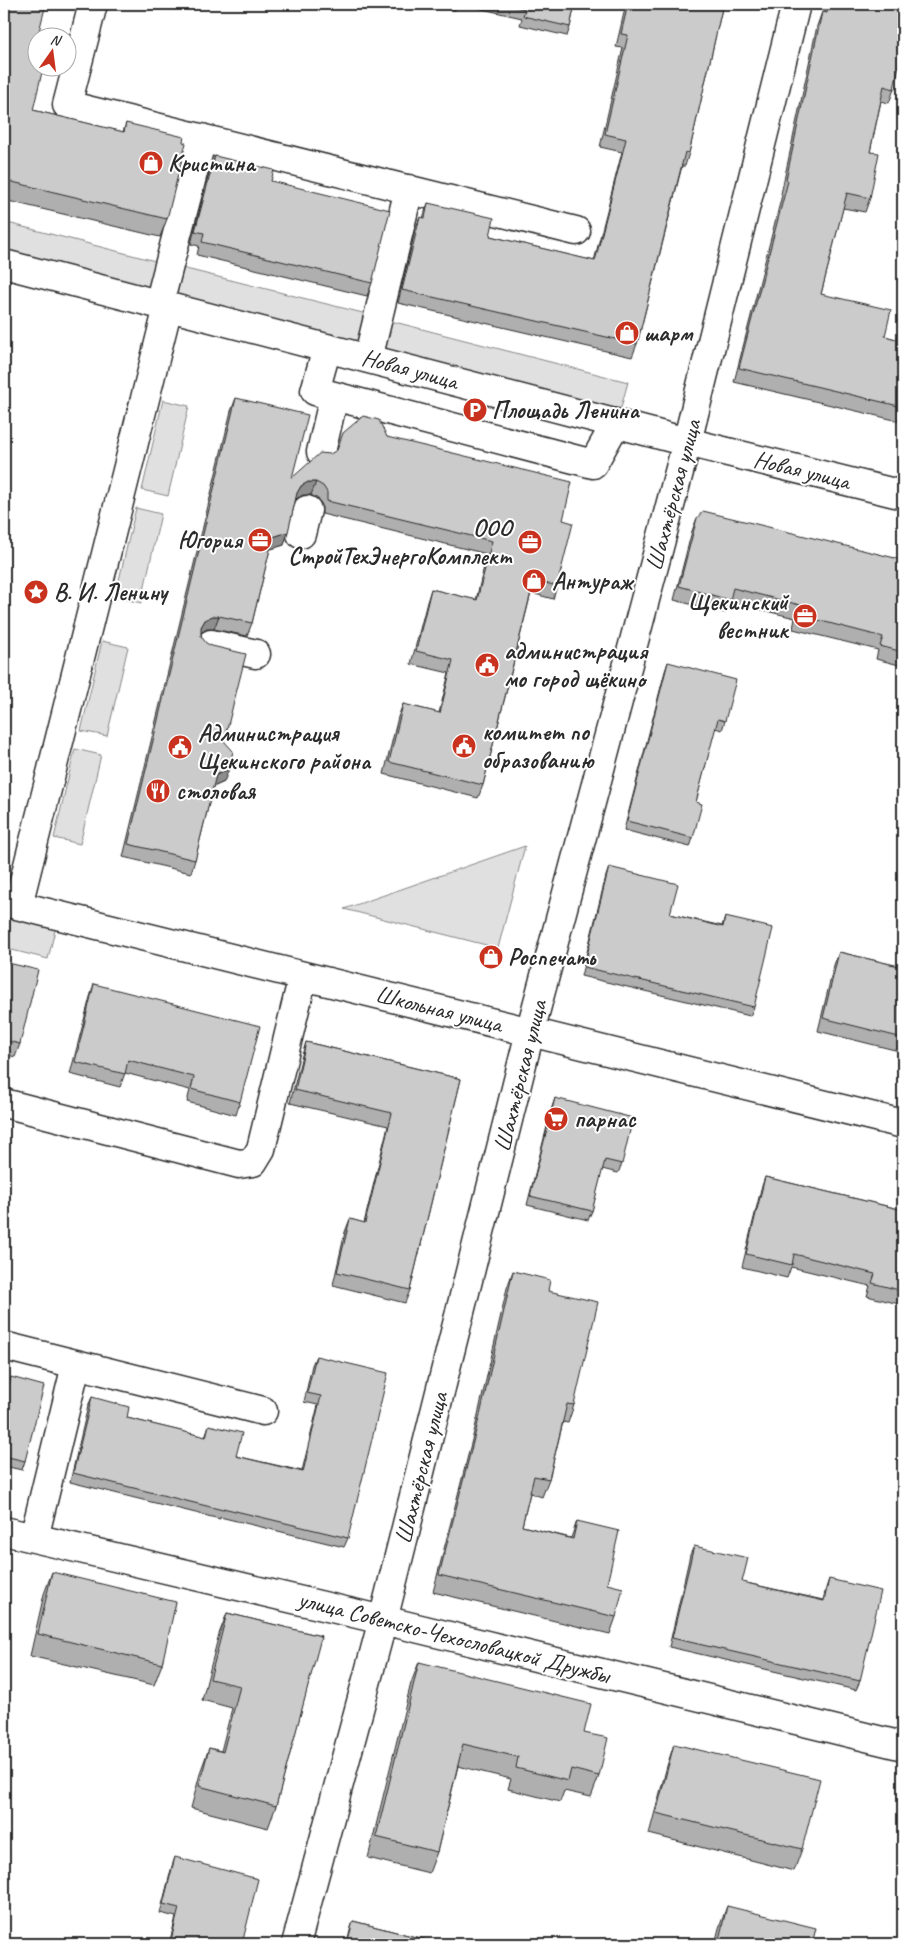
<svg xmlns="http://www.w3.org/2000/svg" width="907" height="1948" font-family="Caveat,sans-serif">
<rect width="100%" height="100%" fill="#fff"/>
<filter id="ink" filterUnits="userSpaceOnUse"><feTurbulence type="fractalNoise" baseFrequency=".02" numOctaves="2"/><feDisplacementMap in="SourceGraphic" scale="10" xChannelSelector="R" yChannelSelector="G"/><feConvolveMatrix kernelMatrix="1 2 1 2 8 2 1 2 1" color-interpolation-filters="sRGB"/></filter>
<g filter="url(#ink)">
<!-- green -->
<path fill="#e0e0e0" stroke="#868686" d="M4 222 163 263 154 296 4 259Z
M174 266 371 315 363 349 165 299Z
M383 319 628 382 619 415 375 350Z
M163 400 189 406 168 496 142 490Z
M136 508 161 514 141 603 115 597Z
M102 641 128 647 107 736 81 731Z
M75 749 101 755 80 844 54 838Z
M525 846 498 948 344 909Z
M4 909 57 922 48 959 4 948Z"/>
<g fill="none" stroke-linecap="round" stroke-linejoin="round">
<defs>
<path id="minor" d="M93 4 67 105 576 231
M4 264 687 442 903 495
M159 304 202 138
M327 348 315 391 593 464 616 423
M368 359 409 189
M321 452 334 396
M301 534 307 510
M211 644 256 654
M4 902 903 1124
M18 905 168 307
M4 1103 239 1164 253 1162 261 1149 303 976
M4 1346 263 1411
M4 1531 383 1620 903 1746
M34 1538 76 1365
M296 1944 383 1620 530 1032 687 442 796 4"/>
</defs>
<!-- minor casing -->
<use href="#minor" stroke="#2b2b2b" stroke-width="31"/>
<!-- minor -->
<use href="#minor" stroke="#fff" stroke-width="28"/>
</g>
<!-- wall -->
<path fill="#afafaf" stroke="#2b2b2b" d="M4 4 37 39 33 110 123 132 126 123 167 219 160 237 4 200Z
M426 4H458L455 10Z
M460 4H575L570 27 567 36 520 25 522 18Z
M626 4H723L689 153 685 166H682L637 344 632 357 398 303 415 230 420 217 423 218 428 203 490 236 594 261 622 152 600 147 623 48 616 47Z
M827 4H903L894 89 889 103 881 101 870 152V198L865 212 843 208 821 294 885 336 903 341V422L734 382 782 195 781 194 817 26 822 12H825Z
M215 156 271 181 372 283 367 296 197 255 199 246 191 244 210 169Z
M236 398 292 478 330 454 387 437 563 520 557 586 553 599 531 593 483 785 478 798 384 774 398 717 403 704 439 713 449 673 411 664 427 602 431 589 476 600 487 554 322 514V505L318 499 311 495H303L296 499 284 545 270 549 252 623 247 636 214 629H207L201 633 224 741V782L213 787 195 860 191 873 123 857 231 411Z
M697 518 903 560V666L876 659 878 650 793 629 795 618 729 602 725 613 674 600 692 531Z
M668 662 725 721 722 730 715 728 696 802 693 838 690 847 624 830 665 671Z
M609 867 670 914 722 926 725 917 754 1007 750 1016 581 976 606 876Z
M839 952 903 967V1052L818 1031 834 965Z
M4 962 20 1044 15 1057 4 1054Z
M94 984 240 1102 236 1115 187 1102 190 1090 125 1073 120 1087 70 1074 90 997Z
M306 1042 461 1079 410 1290 405 1303 333 1285 345 1232 350 1219 364 1223 388 1126 290 1103 302 1055Z
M555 1098 622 1164 618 1173 602 1169 592 1211 588 1220 527 1205 552 1107Z
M765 1177 903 1210V1305L867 1296 870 1286 791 1267 787 1278 742 1267 761 1189Z
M513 1271 548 1291 574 1405 568 1423 563 1422 549 1479 542 1497 530 1493 522 1526 571 1538 577 1521 607 1584 616 1617 610 1634 433 1592 475 1428 507 1288Z
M316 1356 348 1538 344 1547 220 1517V1519L70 1482 88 1406 92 1397 127 1418 205 1437 209 1425 236 1456 302 1471 318 1405 304 1402 312 1365Z
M11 1377 25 1461 22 1470 4 1466V1388L7 1389Z
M694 1546 742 1582 823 1600 826 1588 829 1579 860 1681 856 1690 669 1647 690 1555Z
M52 1572 162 1664 154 1685 30 1656 44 1594Z
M227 1613 321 1636 276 1806 268 1828 191 1808 201 1770 209 1748 221 1751 232 1708 202 1700 219 1634Z
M419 1662 584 1733 599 1776 591 1797 564 1791 560 1802 508 1789 511 1779 458 1766 437 1852 429 1873 368 1858 411 1683Z
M674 1744 802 1849 794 1871 649 1834 667 1766Z
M175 1857 242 1944H169L176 1917 160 1913 172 1866Z
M727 1906 812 1944H715L719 1928Z
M353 1921 443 1944H346Z"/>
<!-- shaded-wall -->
<path fill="#8e8e8e" stroke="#2b2b2b" d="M308 482H316L311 495H303L296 499 292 506 297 493 301 486Z
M288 532 284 545 268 550 273 537Z
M212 616H219L214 629H207L200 633 201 627 205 620Z
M229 769 224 782 211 788 216 775Z"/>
<!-- building -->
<path fill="#cbcbcb" stroke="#2b2b2b" d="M4 4H46L37 39H38V68H43L33 110 124 132 126 123 184 137 183 142 186 143 167 219 4 180Z
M502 4H575L570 27 523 16 525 9Z
M628 4H723L689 153 685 152 637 344 402 290 420 217 425 218 428 203 494 218 490 236 595 261 626 139 605 134 628 35 621 34Z
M829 4H903V47L894 89 884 86 870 152 879 153 870 198 847 193 821 294 891 310 885 336 903 341V407L739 368 788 181 786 180 822 12 827 13Z
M215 156 274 170 271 181 390 210 372 283 202 242 204 233 195 231Z
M236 398 308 415 292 478 320 453 330 454 337 450 343 433 363 416 379 420 387 437 572 482 563 520 573 523 557 586 534 580 483 785 389 762 403 704 440 713 453 660 416 651 431 589 477 600 492 541 327 501V492L323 486 316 482H308L301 486 297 493 288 532 273 537 252 623 219 616H212L205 620 201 627V636L206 643 212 646 246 654 224 741 233 751 229 769 216 775 195 860 128 844Z
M703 511 903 560V652L880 646 883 637 798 615 800 605 733 588 730 600 679 586 697 518Z
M668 662 736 680 725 721 718 719 696 802 702 804 693 838 627 821Z
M609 867 678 884 670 914 723 927 725 917 773 928 754 1007 584 967Z
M839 952 903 967V1038L823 1018Z
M4 962 38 970 20 1044 4 1040Z
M94 984 260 1026 240 1102 191 1089 194 1077 128 1060 125 1074 75 1062Z
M306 1042 461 1079 410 1290 337 1272 350 1219 365 1223 392 1113 295 1090Z
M555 1098 633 1118 622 1164 605 1160 592 1211 530 1196Z
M765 1177 903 1210V1291L872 1283 875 1274 794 1254 792 1265 746 1254Z
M513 1271 550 1280 548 1291 598 1302 574 1405 567 1404 549 1479 534 1476 522 1526 573 1539 577 1521 619 1531 607 1584 623 1588 616 1617 439 1575 481 1411Z
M316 1356 388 1373 348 1538 223 1508V1510L73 1473 92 1397 129 1407 127 1418 206 1437 209 1425 242 1433 236 1456 303 1472 321 1396 307 1393Z
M11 1377 44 1386 25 1461 4 1456V1388L8 1389Z
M694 1546 748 1558 742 1582 824 1601 829 1579 881 1591 860 1681 672 1638Z
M52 1572 176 1602 162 1664 38 1634Z
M227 1613 321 1636 319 1637 321 1638 276 1806 199 1786 209 1748 223 1752 240 1686 210 1679Z
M419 1662 591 1704 584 1733 608 1738 599 1776 571 1769 568 1781 516 1768 518 1757 463 1744 437 1852 376 1837Z
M674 1744 820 1779 802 1849 656 1813Z
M175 1857 258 1879 242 1944H170L179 1908 163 1904Z
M727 1906 816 1928 812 1944H718Z
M353 1921 443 1944H347Z"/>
</g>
<!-- icons -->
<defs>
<symbol id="shop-disc" viewBox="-11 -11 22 22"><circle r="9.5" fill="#c8321e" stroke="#fff"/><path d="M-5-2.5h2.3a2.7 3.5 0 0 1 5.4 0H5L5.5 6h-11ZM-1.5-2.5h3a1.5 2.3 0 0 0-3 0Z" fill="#fff"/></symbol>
<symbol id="parking-disc" viewBox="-11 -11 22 22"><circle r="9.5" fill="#c8321e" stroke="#fff"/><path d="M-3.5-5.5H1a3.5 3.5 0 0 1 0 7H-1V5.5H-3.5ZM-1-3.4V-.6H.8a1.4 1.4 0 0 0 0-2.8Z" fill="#fff"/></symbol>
<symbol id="office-disc" viewBox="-11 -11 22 22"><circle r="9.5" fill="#c8321e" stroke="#fff"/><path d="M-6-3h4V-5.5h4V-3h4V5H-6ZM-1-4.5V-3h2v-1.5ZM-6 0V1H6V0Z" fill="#fff"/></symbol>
<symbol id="sight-disc" viewBox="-11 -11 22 22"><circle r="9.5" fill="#c8321e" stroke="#fff"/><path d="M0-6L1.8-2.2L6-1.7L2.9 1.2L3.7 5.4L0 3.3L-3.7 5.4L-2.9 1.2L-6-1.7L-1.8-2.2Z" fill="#fff"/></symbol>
<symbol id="civic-disc" viewBox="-11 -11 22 22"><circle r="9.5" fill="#c8321e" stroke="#fff"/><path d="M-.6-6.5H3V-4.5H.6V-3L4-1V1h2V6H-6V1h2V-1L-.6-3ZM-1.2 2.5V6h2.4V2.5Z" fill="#fff"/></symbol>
<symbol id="restaurant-disc" viewBox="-11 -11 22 22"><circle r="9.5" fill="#c8321e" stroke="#fff"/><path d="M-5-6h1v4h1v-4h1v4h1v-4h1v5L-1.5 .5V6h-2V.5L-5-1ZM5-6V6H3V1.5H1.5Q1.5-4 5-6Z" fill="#fff"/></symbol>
<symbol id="supermarket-disc" viewBox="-11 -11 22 22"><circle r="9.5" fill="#c8321e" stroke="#fff"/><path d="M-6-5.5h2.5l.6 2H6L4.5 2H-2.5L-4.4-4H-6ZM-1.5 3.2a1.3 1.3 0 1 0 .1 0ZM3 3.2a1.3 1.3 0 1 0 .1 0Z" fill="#fff"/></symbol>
</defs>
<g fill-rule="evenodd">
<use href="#shop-disc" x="137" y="149" width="28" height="28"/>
<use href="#shop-disc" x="613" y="319" width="28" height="28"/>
<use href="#parking-disc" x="461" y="396" width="28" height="28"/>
<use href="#office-disc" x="246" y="526" width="28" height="28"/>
<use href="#office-disc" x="516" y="528" width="28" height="28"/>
<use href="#shop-disc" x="520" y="567" width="28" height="28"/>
<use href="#sight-disc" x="22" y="578" width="28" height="28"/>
<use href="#office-disc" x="791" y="602" width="28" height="28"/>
<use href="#civic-disc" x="473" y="651" width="28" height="28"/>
<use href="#civic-disc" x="450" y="732" width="28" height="28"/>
<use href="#civic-disc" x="166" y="733" width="28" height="28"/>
<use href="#restaurant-disc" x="144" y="777" width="28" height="28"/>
<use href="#shop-disc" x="477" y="943" width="28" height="28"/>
<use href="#supermarket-disc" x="542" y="1105" width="28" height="28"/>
</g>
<g text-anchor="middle" stroke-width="4" stroke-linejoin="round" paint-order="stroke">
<!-- poi labels -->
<g font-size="24" font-weight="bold" fill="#2b2b2b" stroke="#fff" text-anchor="start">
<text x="168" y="171">Кристина</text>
<text x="644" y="341">шарм</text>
<text x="492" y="418">Площадь Ленина</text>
<text x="512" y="536" text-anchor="end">ООО<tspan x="512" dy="28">СтройТехЭнергоКомплект</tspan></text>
<text x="242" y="548" text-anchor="end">Югория</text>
<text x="552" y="589">Антураж</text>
<text x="54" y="600">В. И. Ленину</text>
<text x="788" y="610" text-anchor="end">Щекинский<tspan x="788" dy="28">вестник</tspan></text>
<text x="504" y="659">администрация<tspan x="504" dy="28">мо город щёкино</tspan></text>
<text x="482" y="740">комитет по<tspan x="482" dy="28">образованию</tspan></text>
<text x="198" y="741">Администрация<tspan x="198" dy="28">Щекинского района</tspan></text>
<text x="176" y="799">столовая</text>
<text x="508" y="965">Роспечать</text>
<text x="574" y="1127">парнас</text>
</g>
<!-- street labels -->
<g font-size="24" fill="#2b2b2b" stroke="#fff">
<text transform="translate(410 369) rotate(15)" y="8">Новая улица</text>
<text transform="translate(802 470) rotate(14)" y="8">Новая улица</text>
<text transform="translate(673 495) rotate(-75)" y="8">Шахтёрская улица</text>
<text transform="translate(439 1009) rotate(14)" y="8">Школьная улица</text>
<text transform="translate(520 1076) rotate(-76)" y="8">Шахтёрская улица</text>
<text transform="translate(421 1468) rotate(-76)" y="8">Шахтёрская улица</text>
<text transform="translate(454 1637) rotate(14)" y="8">улица Советско-Чехословацкой Дружбы</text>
</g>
</g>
<!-- margin -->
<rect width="907" height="1948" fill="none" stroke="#fff" stroke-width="20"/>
<rect x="10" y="10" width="887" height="1928" fill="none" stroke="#2b2b2b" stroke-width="2" filter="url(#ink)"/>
<!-- north arrow -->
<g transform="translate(52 52) rotate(14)"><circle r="24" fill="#ffffff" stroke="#aaaaaa"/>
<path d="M0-4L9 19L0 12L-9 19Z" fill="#c8321e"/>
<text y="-8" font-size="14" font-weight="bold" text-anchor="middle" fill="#2b2b2b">N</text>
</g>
</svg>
